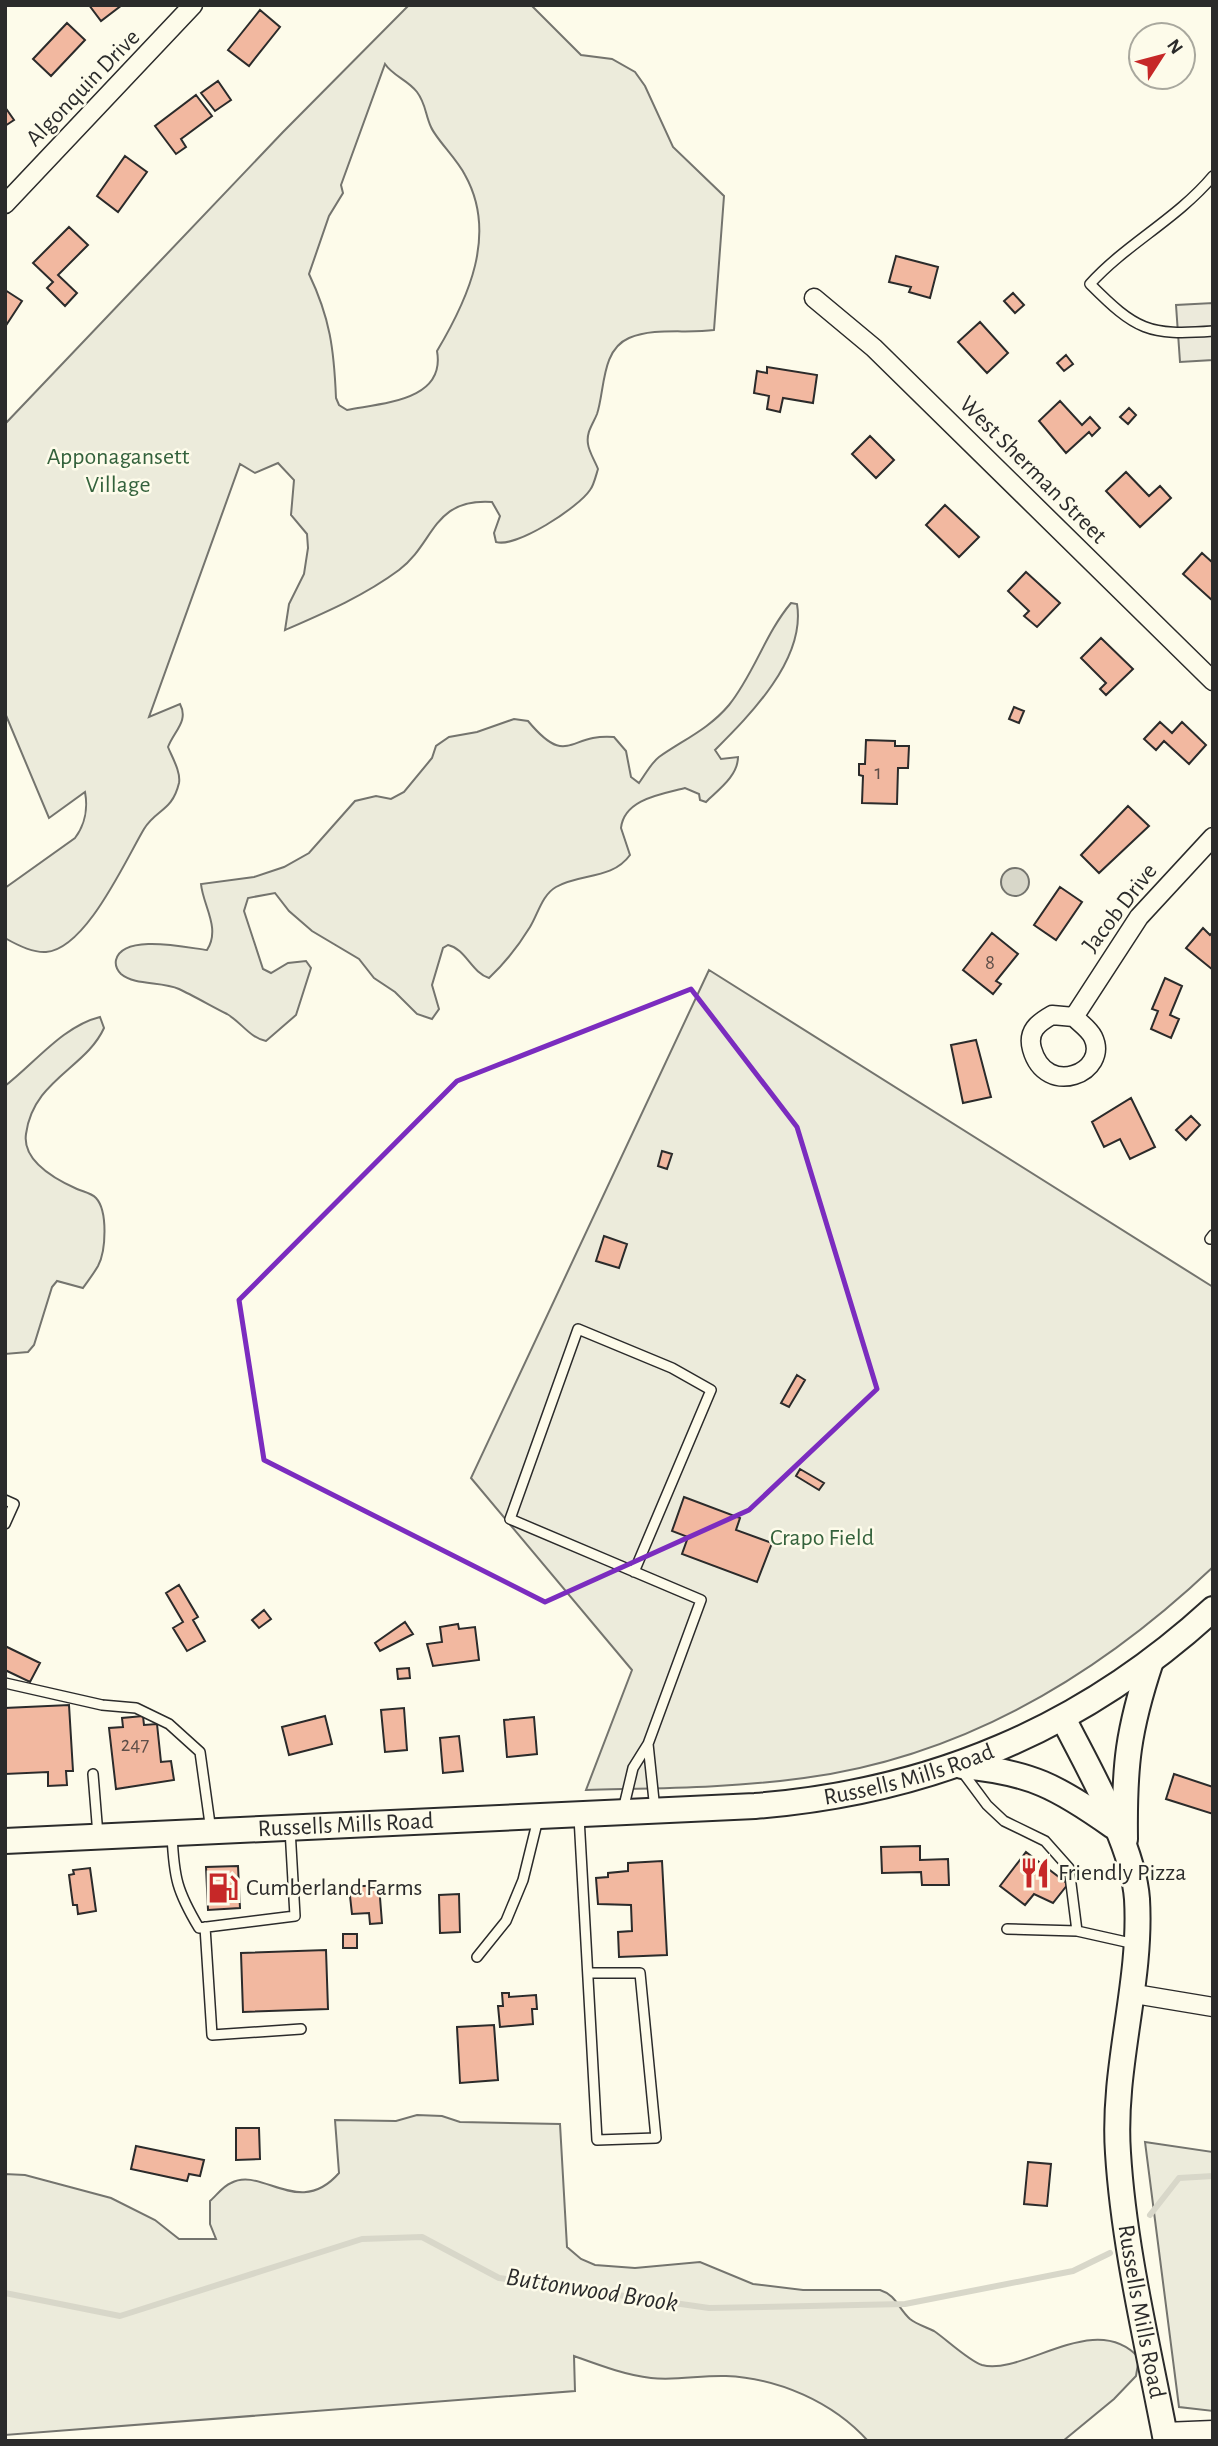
<svg xmlns="http://www.w3.org/2000/svg" width="1218" height="2446" viewBox="0 0 1218 2446" font-family="'Alegreya Sans',sans-serif">
  <style>
    .green { fill: #ecebdb; stroke: #74746e; stroke-width: 2; fill-rule: evenodd }
    .parking { fill: #eceadb; stroke: #74746e; stroke-width: 2 }
    .water { fill: #d8d7c9; stroke: #74746e; stroke-width: 2 }
    .lines { fill: none; stroke-linecap: round; stroke-linejoin: round }
    .stream { stroke: #d8d7c9; stroke-width: 6 }
    .building { fill: #f2b8a0; stroke: #2b2b2b; stroke-width: 2 }
    .service-casing { stroke: #2b2b2b; stroke-width: 12 }
    .minor-casing { stroke: #2b2b2b; stroke-width: 21 }
    .secondary-casing { stroke: #2b2b2b; stroke-width: 28 }
    .service { stroke: #fdfbea; stroke-width: 9 }
    .minor { stroke: #fdfbea; stroke-width: 18 }
    .secondary { stroke: #fdfbea; stroke-width: 24 }
    .marked { fill: none; stroke: #7b2cbf; stroke-width: 5; stroke-linejoin: round }
    .labels { text-anchor: middle; dominant-baseline: central; stroke-width: 5; stroke-linejoin: round; paint-order: stroke }
    .number-label { font-size: 21px; fill: #5d4e48 }
    .street-label { font-size: 24px; fill: #2b2b2b; stroke: #fdfbea }
    .park-label { font-size: 24px; fill: #34623c; stroke: #fdfbea }
    .poi-label { font-size: 24px; fill: #2b2b2b; stroke: #fdfbea; text-anchor: start }
    .water-label { font-size: 26px; font-style: italic; fill: #2b2b2b; stroke: #fdfbea }
  </style>
  <rect width="100%" height="100%" fill="#fdfbea"/>
  <path class="green" d="M409,5H531L581,55L612,59L635,72L645,86L673,147L724,196L714,330C687,334 655,327 629,338C601,350 605,390 597,414C593,424 586,432 588,444C589,452 595,461 598,469C596,475 594,485 590,490C578,508 516,548 496,542L494,533L500,516L492,502C432,498 435,543 399,570C364,596 324,613 285,630L289,604L304,574L308,548L307,534L291,515L294,480L278,463L255,473L240,464L149,717L180,704C189,721 174,731 168,747C172,757 181,772 179,783C172,812 156,809 144,829C125,861 86,949 46,952C32,953 17,945 5,938V888L75,838C85,825 88,808 85,792L49,818L5,713V424L283,132ZM385,64C393,76 408,80 417,92C426,104 425,114 431,127C436,139 457,159 465,175C498,234 468,299 437,351C446,401 382,403 347,410L339,405L336,398C334,349 330,318 309,274L329,216L343,193L341,185Z
    M791,603L797,604C806,659 750,715 715,750L721,759L738,757C738,776 718,790 706,802L700,800L699,794L685,788C662,794 624,799 621,828L630,855C612,880 580,873 556,887C542,895 538,914 530,927C519,945 504,964 489,978C471,972 466,949 448,945L443,948L432,985L439,1009L432,1019L417,1014L395,992L374,978L359,959L312,931L289,911L275,893L248,898L244,911L263,969L271,973L288,963L306,961L311,968L296,1015L266,1041C250,1038 241,1022 227,1014C213,1007 192,995 179,989C162,981 135,986 121,974C117,970 115,965 116,960C123,933 188,948 207,950C221,928 203,906 201,884L254,877L284,867L309,853L355,801L376,796L391,799L404,792L432,758L436,746L449,737L477,732L514,719L528,721C568,769 568,733 614,737L626,751L631,777L639,783C645,775 651,763 659,757C683,740 709,729 729,705C754,674 765,634 791,603Z
    M709,970L1213,1287V1567C1099,1675 962,1757 804,1778C732,1788 658,1788 586,1790L632,1670L471,1478Z
    M100,1017L104,1028C86,1068 33,1080 26,1134C22,1161 57,1180 77,1189C84,1192 91,1193 96,1198C108,1211 106,1251 98,1266C94,1273 88,1281 83,1288L57,1281L52,1287L34,1345L28,1352L5,1354V1086C35,1063 63,1026 100,1017Z
    M417,2115L442,2116L460,2122L560,2124L567,2247L581,2259L595,2265L635,2268L700,2262L753,2284L803,2290H880C896,2295 898,2308 910,2319C916,2324 926,2327 934,2331C946,2339 969,2361 982,2365C1024,2376 1095,2309 1139,2358L1136,2376L1114,2399L1063,2441H868C833,2402 778,2378 726,2376C701,2375 676,2381 651,2378C625,2375 599,2365 574,2356L575,2391L5,2435V2174L25,2175L111,2198L155,2220L179,2239H216L210,2224V2201C216,2196 223,2186 231,2183C262,2166 299,2219 339,2173L335,2120L396,2121Z
    M1145,2142L1213,2152V2411L1179,2407Z"/>
  <path class="parking" d="M1213,303V360L1180,362L1176,305Z"/>
  <path class="water" d="M1001 882a14 14 0 1 1 28 0a14 14 0 1 1-28 0Z"/>
  <g class="lines">
    <path class="stream" d="M1150,2215L1179,2178L1213,2176
      M5,2293L120,2316L362,2239L422,2237L499,2278L709,2308L905,2304L1073,2271L1110,2253"/>
  </g>
  <path class="building" d="M89,5H122L101,21Z
    M260,10L280,27L249,66L228,50Z
    M67,23L85,40L51,76L33,59Z
    M218,81L231,100L215,111L201,93Z
    M196,95L212,116L181,139L186,147L176,154L155,126Z
    M5,107L14,120L5,126Z
    M125,156L147,172L118,212L97,196Z
    M69,227L88,245L58,275L77,293L65,306L47,288L53,282L33,263Z
    M896,256L938,267L930,298L909,292L911,287L889,282Z
    M5,290L22,301L5,327Z
    M1013,293L1024,305L1015,313L1004,301Z
    M980,322L1008,353L987,373L958,342Z
    M1066,355L1073,364L1064,371L1057,363Z
    M767,367L817,375L813,403L783,398L780,412L767,409L769,396L754,393L757,371L767,373Z
    M1060,401L1082,425L1090,417L1100,428L1092,436L1089,432L1066,453L1039,421Z
    M1129,408L1136,415L1128,424L1120,417Z
    M870,436L894,460L876,478L852,454Z
    M1126,472L1149,496L1160,486L1171,498L1140,527L1106,491Z
    M945,505L979,537L959,557L926,525Z
    M1202,553L1213,563V601L1183,574Z
    M1026,572L1060,603L1037,627L1024,616L1029,611L1008,591Z
    M1101,638L1133,669L1106,695L1100,689L1106,683L1081,658Z
    M1014,707L1024,711L1019,723L1009,719Z
    M1160,722L1172,733L1182,722L1206,745L1189,764L1164,741L1156,750L1144,739Z
    M866,740L895,741V746H909L908,768H898L897,804L862,803L863,776L859,775V764H865Z
    M1128,806L1149,826L1099,873L1081,855Z
    M1060,887L1082,902L1056,940L1034,925Z
    M1203,928L1210,935L1213,932V970L1186,948Z
    M992,933L1018,954L996,981L1001,984L993,994L963,970Z
    M1165,978L1182,986L1170,1015L1179,1019L1171,1038L1151,1029L1158,1011L1152,1009Z
    M976,1040L991,1097L963,1103L951,1045Z
    M1131,1098L1155,1147L1130,1159L1120,1139L1104,1147L1092,1122Z
    M1191,1116L1200,1125L1186,1140L1176,1130Z
    M662,1151L672,1154L667,1169L658,1166Z
    M604,1236L627,1244L619,1268L596,1261Z
    M797,1375L805,1380L789,1407L781,1403Z
    M800,1469L824,1483L819,1490L796,1476Z
    M684,1497L740,1518L736,1530L772,1543L757,1582L682,1554L688,1537L672,1531Z
    M179,1585L198,1617L193,1620L205,1641L187,1651L173,1628L183,1622L166,1593Z
    M264,1610L271,1619L259,1628L252,1620Z
    M405,1622L413,1634L380,1651L375,1643Z
    M458,1624L459,1629L475,1627L479,1660L433,1666L427,1644L442,1642L440,1627Z
    M5,1646L40,1663L30,1682L5,1670Z
    M409,1668L410,1678L398,1679L397,1669Z
    M69,1705L73,1771H66L67,1785L48,1786V1772L5,1774V1708Z
    M404,1708L407,1750L385,1752L381,1710Z
    M143,1716L144,1725L157,1724L161,1762L171,1761L174,1780L116,1789L109,1728L123,1727L122,1718Z
    M325,1716L332,1744L289,1755L282,1727Z
    M534,1717L537,1754L507,1757L504,1720Z
    M459,1736L463,1771L443,1773L440,1738Z
    M1174,1774L1213,1787V1814L1166,1799Z
    M920,1846V1860L948,1859L949,1885H922L921,1872L882,1873L881,1847Z
    M1026,1852L1068,1884L1053,1903L1034,1894L1025,1905L1000,1886Z
    M662,1861L667,1955L619,1957L618,1932L632,1931L631,1905L598,1904L596,1878L608,1877V1873L628,1871V1863Z
    M238,1866L240,1908L208,1910L206,1867Z
    M90,1868L96,1911L78,1914L77,1905H73L69,1875L74,1874L73,1870Z
    M379,1885L382,1923L370,1924L369,1913L352,1914L349,1887Z
    M459,1894L460,1932L440,1933L439,1895Z
    M343,1934H357V1948H343Z
    M326,1950L328,2009L243,2012L241,1953Z
    M502,1993H509V1997L536,1995L537,2009H532L533,2024L500,2027L498,2006H503Z
    M494,2025L498,2080L460,2083L457,2027Z
    M236,2128H259L260,2159L236,2160Z
    M136,2146L204,2160L200,2176L189,2174L187,2181L131,2169Z
    M1028,2162L1051,2164L1047,2206L1024,2204Z"/>
  <g class="lines">
    <g class="service-casing">
      <path id="service" d="M1213,176C1177,219 1126,244 1090,284C1136,330 1148,336 1213,331
        M1210,1239L1213,1235
        M5,1500L14,1504L5,1524
        M634,1572L711,1390L672,1368L578,1329L510,1519C574,1546 637,1573 701,1600L648,1744
        M5,1683L102,1705L136,1708L169,1724L200,1752L211,1831
        M961,1770L987,1805L1004,1821L1045,1841L1069,1868L1077,1931L1135,1944
        M93,1774L98,1835
        M623,1810L633,1768L648,1744L655,1810
        M579,1817L597,2140L656,2138L640,1973H589
        M172,1835C174,1878 177,1891 199,1928L295,1916L290,1829
        M205,1927L212,2035L301,2029
        M1007,1929L1077,1931
        M477,1957L506,1921L523,1880L538,1819"/>
    </g>
    <g class="minor-casing">
      <path id="minor" d="M5,204L193,5
        M814,298L874,348L1213,681
        M1052,1015L1074,1017C1080,1023 1089,1029 1093,1037C1110,1072 1046,1099 1032,1049C1027,1031 1038,1023 1052,1015Z
        M1074,1017L1139,917L1213,837
        M1129,1993L1213,2007
        M1164,2432L1213,2430"/>
    </g>
    <g class="secondary-casing">
      <g id="secondary">
        <path id="s1" d="M1063,1718C1088,1768 1133,1844 1137,1899C1142,1984 1112,2067 1118,2153C1124,2249 1148,2346 1166,2441"/>
        <path d="M962,1766C1030,1772 1058,1787 1113,1826"/>
        <path d="M1125,1839C1124,1766 1128,1730 1151,1661"/>
        <path id="s2" d="M5,1841L755,1806C931,1792 1082,1729 1213,1609"/>
      </g>
    </g>
    <use href="#service" class="service"/>
    <use href="#minor" class="minor"/>
    <use href="#secondary" class="secondary"/>
  </g>
  <path class="marked" d="M691,989L797,1127L877,1389L749,1510L545,1602L264,1460L239,1300L457,1081Z"/>
  <defs>
    <g id="restaurant-bare" transform="scale(2.415)"><path d="M-5-6h1v4h1v-4h1v4h1v-4h1v5L-1.5 .5V6h-2V.5L-5-1ZM5-6V6H3V1.5H1.5Q1.5-4 5-6Z" fill="#c62828" stroke="#fdfbea" stroke-width="2.5" paint-order="stroke"/></g>
    <g id="fuel-bare" transform="scale(2.415)"><path d="M-5.5-6h7V0h2V4h1.3V-2.5L3-4.5l.8-.8L6-3V5H2.5V1h-1V6h-7ZM-4.2-4.7v3.2H.2V-4.7Z" fill="#c62828" stroke="#fdfbea" stroke-width="2.5" paint-order="stroke"/></g>
  </defs>
  <g fill-rule="evenodd">
    <use href="#restaurant-bare" x="1035" y="1873"/>
    <use href="#fuel-bare" x="223" y="1888"/>
  </g>
  <g class="labels">
    <g class="number-label">
      <text x="878" y="772">1</text>
      <text x="990" y="962">8</text>
      <text x="135" y="1744">247</text>
    </g>
    <g class="street-label">
      <text transform="translate(83 88) rotate(-46)">Algonquin Drive</text>
      <text transform="translate(1033 470) rotate(45)">West Sherman Street</text>
      <text transform="translate(1120 908) rotate(-52)">Jacob Drive</text>
      <text stroke="none"><textPath href="#s2" startOffset="908">Russells Mills Road</textPath></text>
      <text stroke="none"><textPath href="#s2" startOffset="341">Russells Mills Road</textPath></text>
      <text stroke="none"><textPath href="#s1" startOffset="612">Russells Mills Road</textPath></text>
    </g>
    <g class="park-label">
      <text x="118" y="457">Apponagansett<tspan x="118" dy="28">Village</tspan></text>
      <text x="822" y="1538">Crapo Field</text>
    </g>
    <g class="poi-label">
      <text x="1058" y="1873">Friendly Pizza</text>
      <text x="246" y="1888">Cumberland Farms</text>
    </g>
    <g class="water-label">
      <text transform="translate(592 2290) rotate(9)">Buttonwood Brook</text>
    </g>
  </g>
  <rect width="1218" height="2446" fill="none" stroke="#2b2b2b" stroke-width="14"/>
  <g transform="translate(1162 56) rotate(54)"><circle r="33" fill="#fdfbea" stroke="#a9a89e" stroke-width="2"/>
  <path d="M0-5L12 26L0 18L-12 26Z" fill="#c62828"/>
  <text y="-10" font-size="19" font-weight="bold" text-anchor="middle" fill="#2b2b2b">N</text>
  </g>
</svg>
